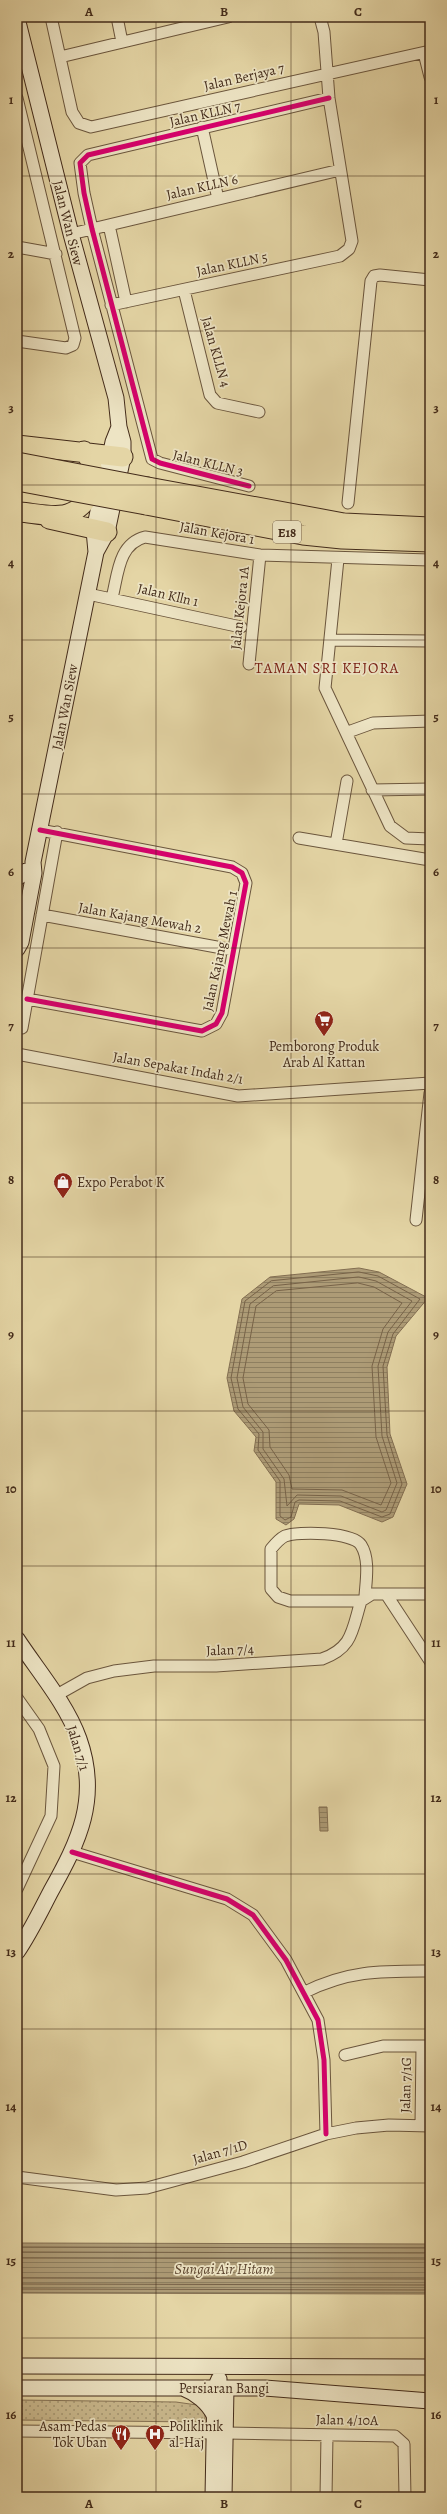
<svg xmlns="http://www.w3.org/2000/svg" width="447" height="2514" viewBox="0 0 447 2514" font-family="Alegreya,serif">
  <style>
    .green { fill: url(#green-dots); stroke: #867254 }
    .water { fill: url(#water-rules); stroke: #836e51 }
    .lines { fill: none; stroke-linecap: round; stroke-linejoin: round }
    .shore { stroke: #786348; stroke-width: 1 }
    .street-casing { stroke: #6b563d; stroke-width: 13 }
    .secondary-casing { stroke: #432b1a; stroke-width: 17 }
    .highway-casing { stroke: #432b1a; stroke-width: 21 }
    .street { stroke: #ede4c4; stroke-width: 11 }
    .secondary { stroke: #ede4c4; stroke-width: 15 }
    .highway { stroke: #e4d5a5; stroke-width: 19 }
    .highway-bridge-casing { stroke: #432b1a; stroke-width: 21; stroke-linecap: butt }
    .highway-bridge { stroke: #e4d5a5; stroke-width: 19 }
    .cycleway-casing { stroke: #ede4c4; stroke-width: 8 }
    .cycleway { stroke: #d6006c; stroke-width: 5 }
    .grid { fill: none; stroke: #432b1a; stroke-width: 1; stroke-opacity: 0.55 }
    .labels { text-anchor: middle; dominant-baseline: central; stroke-width: 3.5; stroke-linejoin: round; paint-order: stroke }
    .shield { fill: #ede4c4; stroke: #76624d; stroke-width: 1 }
    .shield-label { font-size: 13px; font-weight: bold; fill: #432b1a }
    .street-label { font-size: 14px; fill: #432b1a; stroke: #ede4c4 }
    .poi-label { font-size: 14px; fill: #432b1a; stroke: #ede4c4; text-anchor: start }
    .neighbourhood-label { font-size: 15px; letter-spacing: 1px; fill: #7a1f14; stroke: #ede4c4 }
    .water-label { font-size: 15px; font-style: italic; fill: #5e4731; stroke: #ede4c4 }
    .neatline { fill: none; stroke: #432b1a; stroke-width: 1.5 }
    .grid-label { font-size: 13px; text-anchor: middle; font-weight: bold; fill: #432b1a }
  </style>
  <defs>
    <pattern id="green-dots" width="8" height="8" patternUnits="userSpaceOnUse"><rect width="8" height="8" fill="#c9b88d"/><path d="M2 2h.1M6 6h.1" fill="none" stroke="#a59672" stroke-width="1.8" stroke-linecap="round"/></pattern>
    <pattern id="water-rules" width="6" height="5" patternUnits="userSpaceOnUse"><rect width="6" height="5" fill="#ad9b76"/><path d="M0 2.5h6" fill="none" stroke="#8e7f60"/></pattern>
  </defs>
  <rect width="100%" height="100%" fill="#e4d5a5"/>
  <filter id="stains"><feTurbulence type="fractalNoise" baseFrequency=".005" numOctaves="4"/><feColorMatrix values="0 0 0 0 .2 0 0 0 0 .09 0 0 0 0 .02 0 0 0 .5 -.17"/></filter>
  <radialGradient id="worn" r=".72"><stop offset=".6" stop-color="#630" stop-opacity="0"/><stop offset="1" stop-color="#630" stop-opacity=".3"/></radialGradient>
  <path class="green" d="M17,2400L176,2402L197,2405L205,2413V2428H197V2422L17,2420Z"/>
  <path class="water" d="M359,1268L379,1272L428,1298L396,1336L387,1367L390,1434L407,1484L393,1517L382,1522L339,1505L299,1504L294,1519L286,1525L276,1519V1482L254,1451L256,1437L234,1411L227,1378L242,1299L270,1277Z
    M319,1807H327L328,1831H320Z
    M17,2243L430,2244V2294L17,2293Z"/>
  <g class="lines">
    <path class="shore" d="M359,1272L378,1276L420,1299L393,1334L383,1366L387,1435L402,1484L390,1514L382,1517L340,1501L299,1500L295,1502L291,1517L285,1520L280,1516V1481L258,1450L259,1434L238,1409L231,1378L245,1301L271,1281Z
      M359,1277L376,1281L412,1301L388,1332L378,1366L382,1436L397,1483L386,1510L382,1512L341,1496L297,1495L287,1506L284,1479L263,1449V1432L243,1407L237,1378L250,1304L273,1286Z
      M358,1283L374,1287L402,1303L383,1329L372,1366L376,1437L391,1483L381,1505L342,1490L292,1489L289,1475L270,1447L269,1430L248,1404L243,1378L256,1306L276,1291Z
      M17,2247L430,2248
      M17,2252L430,2253
      M17,2258L430,2259
      M17,2278L430,2279
      M17,2284L430,2285
      M17,2289L430,2290"/>
    <g class="street-casing">
      <path id="street" d="M51,17L72,112L79,123L91,127L430,51
        M117,17L122,42
        M424,53L430,77
        M60,57L228,17
        M17,98L75,338L73,345L66,348L17,341
        M202,127L218,199
        M109,225L126,302
        M71,234L340,170
        M17,247L56,254
        M184,290L210,395L217,403L259,412
        M111,305L340,256L349,249L352,241L329,98L324,32L320,17
        M249,486L160,463L152,459L92,229L84,193L80,163L88,155L329,98
        M348,503L371,281L374,276L380,275L430,280
        M338,559L325,688L390,826L406,838L430,839
        M88,594L241,627
        M112,598C118,575 118,544 145,537L260,555L430,560
        M330,640L430,641
        M249,664L260,555
        M348,732L373,723L430,721
        M372,790L430,789
        M299,838L430,860
        M336,844L347,781
        M42,915L233,950
        M27,999L202,1031L216,1024L222,1013L246,883L242,873L232,867L40,830
        M22,1028L57,832
        M17,1054L238,1096L430,1083
        M416,1220L430,1093
        M386,1594L430,1661
        M361,1601H290L278,1597L271,1589V1549C275,1544 279,1539 285,1536C298,1531 353,1532 361,1545C370,1559 366,1581 365,1596
        M55,1696L87,1678L114,1671L154,1666H216L322,1659C353,1648 352,1630 361,1601L372,1594H430
        M17,1698L39,1729L54,1766L51,1816L17,1889
        M72,1852L227,1899L253,1915L286,1960L318,2020L324,2060L326,2134
        M305,1992C349,1970 382,1971 430,1971
        M345,2055L383,2046H430
        M421,2125L422,2046
        M17,2177L116,2190L147,2188L243,2162L326,2134L356,2128L389,2125L430,2126
        M17,2431L215,2433
        M225,2433L395,2436L404,2444L405,2497
        M326,2497L327,2435"/>
    </g>
    <g class="secondary-casing">
      <path id="secondary" d="M17,18L71,234L116,398L119,427L123,442V457L107,532L96,552
        M17,878L26,871
        M17,949L21,942L34,873L33,862L96,552L94,530L113,442L119,427
        M17,1639C38,1671 66,1703 79,1739C100,1798 79,1841 51,1891C40,1912 30,1933 17,1952
        M17,2366L430,2367
        M17,2388H265L430,2401
        M183,2388C196,2393 208,2403 214,2415
        M213,2497L215,2388L219,2379
        M224,2497L226,2388"/>
    </g>
    <g class="highway-casing">
      <path id="highway" d="M17,445L123,457
        M148,487L344,523L430,527
        M146,505L303,535L342,539L430,542
        M20,512C33,513 49,517 63,515C92,510 102,473 84,451
        M49,519L107,532"/>
    </g>
    <use href="#street" class="street"/>
    <use href="#secondary" class="secondary"/>
    <use href="#highway" class="highway"/>
    <g class="highway-bridge-casing">
      <path id="highway-bridge" d="M17,462L148,487
        M17,481L146,505"/>
    </g>
    <use href="#highway-bridge" class="highway-bridge"/>
    <g class="cycleway-casing">
      <path id="cycleway" d="M249,486L160,463L152,459L92,229L84,193L80,163L88,155L329,98
        M27,999L202,1031L216,1024L222,1013L246,883L242,873L232,867L40,830
        M72,1852L227,1899L253,1915L286,1960L318,2020L324,2060L326,2134"/>
    </g>
    <use href="#cycleway" class="cycleway"/>
  </g>
  <path class="grid" d="M156,17V2497M291,17V2497M17,176H430M17,331H430M17,485H430M17,640H430M17,794H430M17,948H430M17,1103H430M17,1257H430M17,1411H430M17,1566H430M17,1720H430M17,1874H430M17,2029H430M17,2183H430M17,2338H430"/>
  <defs>
    <g id="supermarket-pin" transform="scale(1)"><path d="M0 17L-7.5 6A9.5 9.5 0 1 1 7.5 6Z" fill="#8f2418" stroke="#ede4c4"/><path d="M-6-5.5h2.5l.6 2H6L4.5 2H-2.5L-4.4-4H-6ZM-1.5 3.2a1.3 1.3 0 1 0 .1 0ZM3 3.2a1.3 1.3 0 1 0 .1 0Z" fill="#fff"/></g>
    <g id="shop-pin" transform="scale(1)"><path d="M0 17L-7.5 6A9.5 9.5 0 1 1 7.5 6Z" fill="#8f2418" stroke="#ede4c4"/><path d="M-5-2.5h2.3a2.7 3.5 0 0 1 5.4 0H5L5.5 6h-11ZM-1.5-2.5h3a1.5 2.3 0 0 0-3 0Z" fill="#fff"/></g>
    <g id="restaurant-pin" transform="scale(1)"><path d="M0 17L-7.5 6A9.5 9.5 0 1 1 7.5 6Z" fill="#8f2418" stroke="#ede4c4"/><path d="M-5-6h1v4h1v-4h1v4h1v-4h1v5L-1.5 .5V6h-2V.5L-5-1ZM5-6V6H3V1.5H1.5Q1.5-4 5-6Z" fill="#fff"/></g>
    <g id="hospital-pin" transform="scale(1)"><path d="M0 17L-7.5 6A9.5 9.5 0 1 1 7.5 6Z" fill="#8f2418" stroke="#ede4c4"/><path d="M-5-5h3v3.5h4V-5h3V5h-3V1.5h-4V5h-3Z" fill="#fff"/></g>
  </defs>
  <g fill-rule="evenodd">
    <use href="#supermarket-pin" x="324" y="1020"/>
    <use href="#shop-pin" x="63" y="1182"/>
    <use href="#restaurant-pin" x="121" y="2434"/>
    <use href="#hospital-pin" x="155" y="2434"/>
  </g>
  <g class="labels">
    <rect class="shield" x="273" y="521" width="28" height="22" rx="3"/>
    <g class="shield-label">
      <text x="287" y="532">E18</text>
    </g>
    <g class="street-label">
      <text transform="translate(244 77) rotate(-13)">Jalan Berjaya 7</text>
      <text transform="translate(205 114) rotate(-13)">Jalan KLLN 7</text>
      <text transform="translate(202 187) rotate(-13)">Jalan KLLN 6</text>
      <text transform="translate(68 223) rotate(76)">Jalan Wan Siew</text>
      <text transform="translate(232 264) rotate(-12)">Jalan KLLN 5</text>
      <text transform="translate(216 352) rotate(74)">Jalan KLLN 4</text>
      <text transform="translate(208 463) rotate(14)">Jalan KLLN 3</text>
      <text transform="translate(217 533) rotate(10)">Jalan Kejora 1</text>
      <text transform="translate(168 595) rotate(13)">Jalan Klln 1</text>
      <text transform="translate(240 608) rotate(-84)">Jalan Kejora 1A</text>
      <text transform="translate(65 707) rotate(-79)">Jalan Wan Siew</text>
      <text transform="translate(140 918) rotate(10)">Jalan Kajang Mewah 2</text>
      <text transform="translate(220 951) rotate(-78)">Jalan Kajang Mewah 1</text>
      <text transform="translate(178 1068) rotate(10)">Jalan Sepakat Indah 2/1</text>
      <text transform="translate(230 1650) rotate(-2)">Jalan 7/4</text>
      <text transform="translate(78 1748) rotate(73)">Jalan 7/1</text>
      <text transform="translate(406 2085) rotate(-89)">Jalan 7/1G</text>
      <text transform="translate(220 2152) rotate(-16)">Jalan 7/1D</text>
      <text x="224" y="2388">Persiaran Bangi</text>
      <text transform="translate(347 2420) rotate(1)">Jalan 4/10A</text>
    </g>
    <g class="poi-label">
      <text x="324" y="1046" text-anchor="middle">Pemborong Produk<tspan x="324" dy="16">Arab Al Kattan</tspan></text>
      <text x="77" y="1182">Expo Perabot K</text>
      <text x="107" y="2426" text-anchor="end">Asam Pedas<tspan x="107" dy="16">Tok Uban</tspan></text>
      <text x="169" y="2426">Poliklinik<tspan x="169" dy="16">al-Haj</tspan></text>
    </g>
    <g class="neighbourhood-label">
      <text x="327" y="668">TAMAN SRI KEJORA</text>
    </g>
    <g class="water-label">
      <text x="224" y="2269">Sungai Air Hitam</text>
    </g>
  </g>
  <rect width="447" height="2514" fill="none" stroke="#e4d5a5" stroke-width="44"/>
  <rect x="22" y="22" width="403" height="2470" class="neatline"/>
  <g class="grid-label">
    <text x="89" y="16">A</text>
    <text x="224" y="16">B</text>
    <text x="358" y="16">C</text>
    <text x="11" y="104">1</text>
    <text x="436" y="104">1</text>
    <text x="11" y="258">2</text>
    <text x="436" y="258">2</text>
    <text x="11" y="412">3</text>
    <text x="436" y="412">3</text>
    <text x="11" y="567">4</text>
    <text x="436" y="567">4</text>
    <text x="11" y="721">5</text>
    <text x="436" y="721">5</text>
    <text x="11" y="876">6</text>
    <text x="436" y="876">6</text>
    <text x="11" y="1030">7</text>
    <text x="436" y="1030">7</text>
    <text x="11" y="1184">8</text>
    <text x="436" y="1184">8</text>
    <text x="11" y="1339">9</text>
    <text x="436" y="1339">9</text>
    <text x="11" y="1493">10</text>
    <text x="436" y="1493">10</text>
    <text x="11" y="1647">11</text>
    <text x="436" y="1647">11</text>
    <text x="11" y="1802">12</text>
    <text x="436" y="1802">12</text>
    <text x="11" y="1956">13</text>
    <text x="436" y="1956">13</text>
    <text x="11" y="2111">14</text>
    <text x="436" y="2111">14</text>
    <text x="11" y="2265">15</text>
    <text x="436" y="2265">15</text>
    <text x="11" y="2419">16</text>
    <text x="436" y="2419">16</text>
    <text x="89" y="2508">A</text>
    <text x="224" y="2508">B</text>
    <text x="358" y="2508">C</text>
  </g>
  <rect width="100%" height="100%" filter="url(#stains)"/>
  <rect width="100%" height="100%" fill="url(#worn)"/>
</svg>
